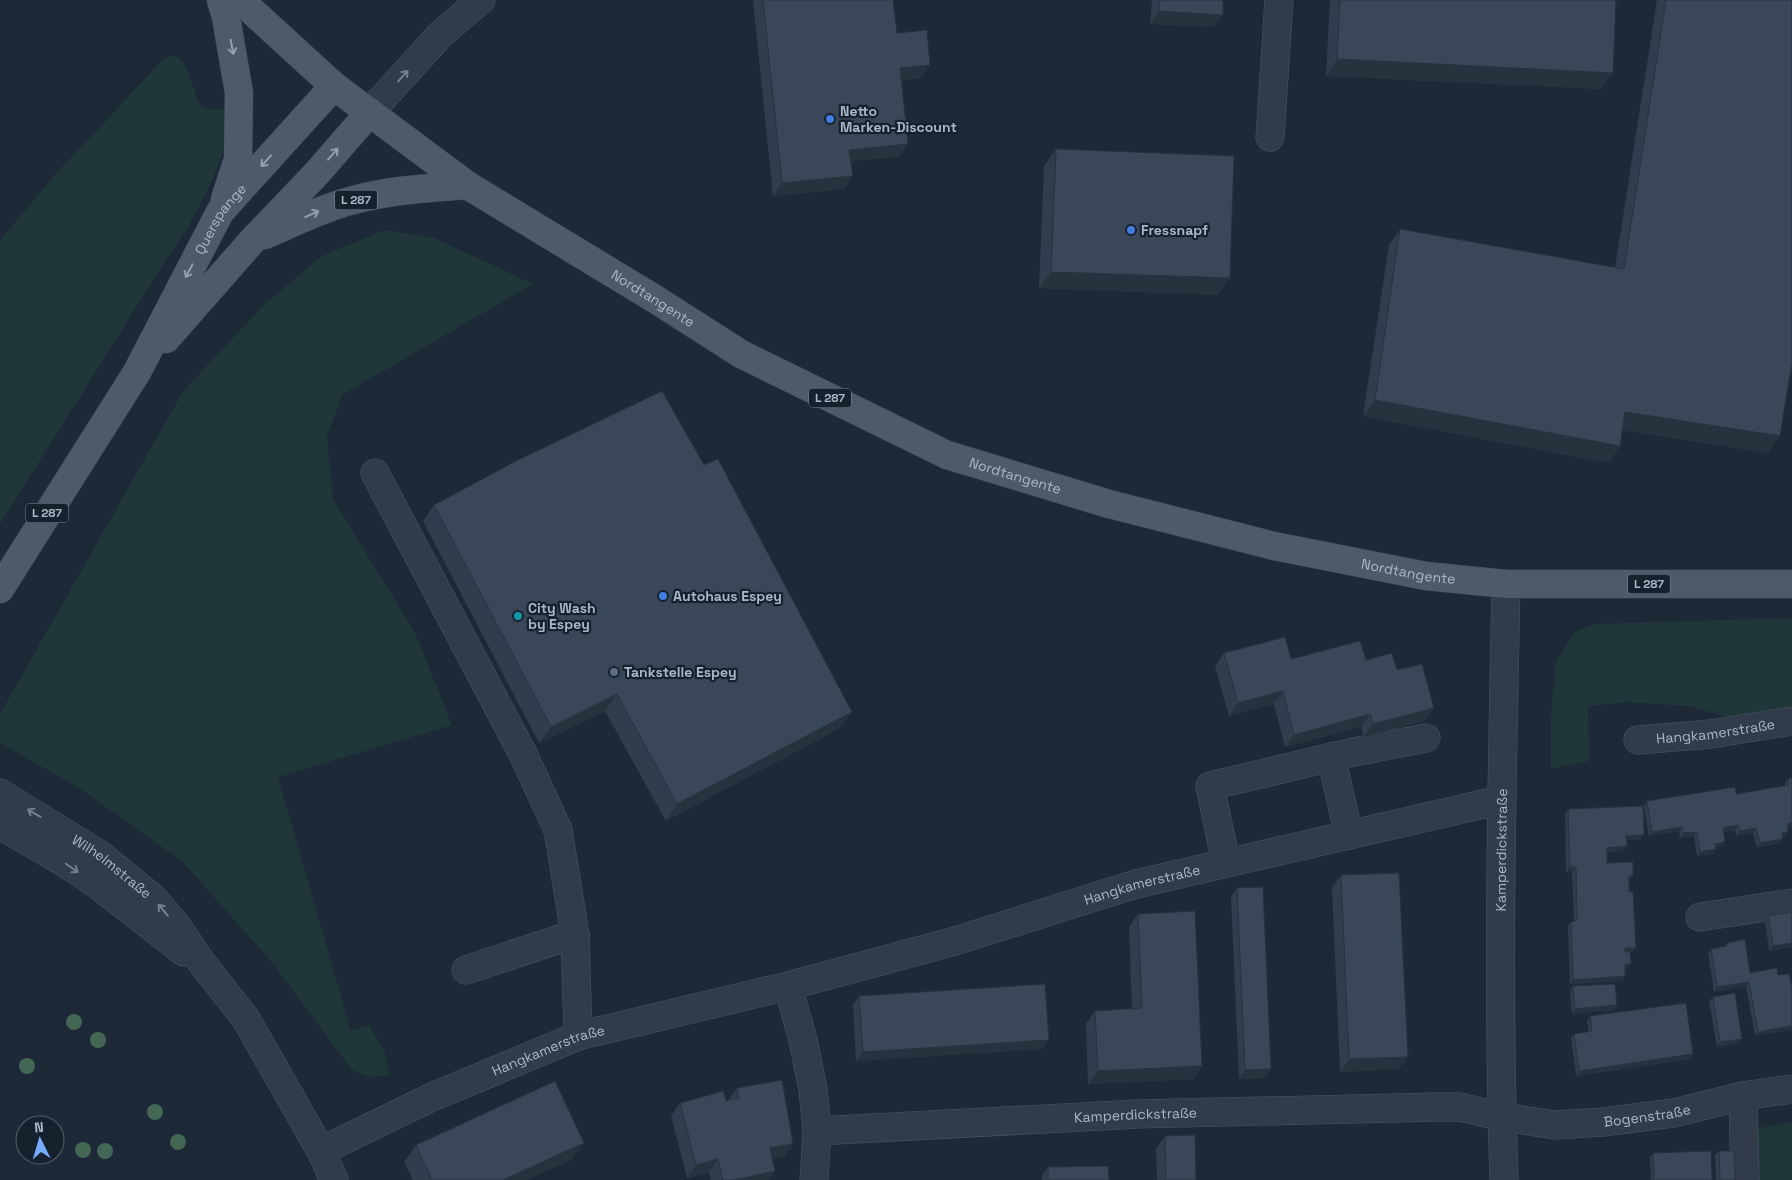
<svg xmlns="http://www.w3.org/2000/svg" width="1792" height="1180" viewBox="0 0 1792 1180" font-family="'Space Grotesk',sans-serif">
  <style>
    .green { fill: #203739 }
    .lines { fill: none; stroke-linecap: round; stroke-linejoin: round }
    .minor-casing { stroke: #4c5664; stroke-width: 29 }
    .major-casing { stroke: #3b4452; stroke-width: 29 }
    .minor { stroke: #313b49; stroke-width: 28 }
    .major { stroke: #4f5a69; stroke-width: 28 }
    .tree { fill: #436655 }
    .wall { fill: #313d4d }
    .shaded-wall { fill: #28323e }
    .building { fill: #394759; stroke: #28323e }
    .oneway { stroke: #949faf }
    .oneway2 { stroke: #747f8e }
    .shop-dot { fill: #3f7fe0; stroke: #17202d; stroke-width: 2 }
    .culture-dot { fill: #0f9aa8; stroke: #17202d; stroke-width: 2 }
    .service-dot { fill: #5c6f8a; stroke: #17202d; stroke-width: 2 }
    .labels { text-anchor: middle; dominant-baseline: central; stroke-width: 4.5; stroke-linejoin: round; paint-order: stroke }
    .shield { fill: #17202d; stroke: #7f8998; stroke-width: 1 }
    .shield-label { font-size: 12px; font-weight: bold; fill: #abb6c6 }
    .poi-label { font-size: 14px; font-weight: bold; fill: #abb6c6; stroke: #17202d; text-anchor: start }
    .street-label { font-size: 14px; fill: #abb6c6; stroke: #17202d }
  </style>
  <rect width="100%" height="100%" fill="#1e2938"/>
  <path class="green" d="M169,56L179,57C192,70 192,92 202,107L211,109H228V134L223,152L211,183L188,227L155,277L0,524V240L61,168L93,135L164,58Z
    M384,230L434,238L533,284L342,395L327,436L333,499L415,633L452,725L278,777L351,1031L369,1025L385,1053L389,1075L369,1077L352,1070L275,966L182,861L79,788L0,743V714L184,390L265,304L322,256Z
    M1792,618V710L1734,719L1690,706L1626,702L1588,706L1589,761L1551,769V713L1556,661L1575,632L1595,624Z
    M1792,1122V1180H1756L1755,1129Z"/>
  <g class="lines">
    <g class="minor-casing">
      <g id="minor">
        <path d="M370,112L441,34L481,0"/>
        <path d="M1270,137L1279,0"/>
        <path d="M375,473L523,754L558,830L575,934L578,1036"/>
        <path id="s1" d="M1638,740L1711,734L1792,721"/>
        <path d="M1331,757L1349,835"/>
        <path id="s2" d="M0,793L99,854L155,900L177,926L202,963L246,1019L321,1151L334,1180"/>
        <path d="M0,825L62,861L98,885L184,952"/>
        <path d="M1226,863L1210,786L1349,753L1426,738"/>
        <path d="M1700,917L1792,903"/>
        <path d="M466,970L575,934"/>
        <path d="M788,986L803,1040L813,1089L817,1131"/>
        <path d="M1743,1096L1745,1180"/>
        <path id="s3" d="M321,1151L432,1097L578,1036L788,986L955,941L1136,884L1501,800"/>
        <path id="s4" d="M814,1180L817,1131L1138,1114L1437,1107H1460L1502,1117L1555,1125L1603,1122L1673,1113L1743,1096L1792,1089"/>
        <path id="s5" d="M1504,1180C1497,981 1502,782 1506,584"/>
      </g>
    </g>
    <g class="major-casing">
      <g id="major">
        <path d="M221,0L226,17L239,93L238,159L225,199"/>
        <path id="s6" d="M240,0L334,86L467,185L655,299L741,354L947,455L1109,504L1274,546L1426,576L1506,584H1792"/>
        <path d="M265,235C293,223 320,209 350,201C388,190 428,188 467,185"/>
        <path d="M166,339L252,241L317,173L370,112"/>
        <path id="s7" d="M0,589L137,372L220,212L334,86"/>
      </g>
    </g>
    <use href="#minor" class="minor"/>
    <use href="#major" class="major"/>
  </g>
  <g class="tree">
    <circle cx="74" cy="1022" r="8"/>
    <circle cx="98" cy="1040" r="8"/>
    <circle cx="27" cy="1066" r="8"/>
    <circle cx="155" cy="1112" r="8"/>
    <circle cx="178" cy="1142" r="8"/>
    <circle cx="83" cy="1150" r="8"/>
    <circle cx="105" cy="1151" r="8"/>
  </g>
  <path class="wall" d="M753,0H893L897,33L921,78L901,80L908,144L899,157L850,161L844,189L773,196Z
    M1152,0H1223V15L1213,27L1150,24Z
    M1330,0H1616L1601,89L1326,76Z
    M1657,0H1792V374H1790L1768,453L1623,430L1609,463L1363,416L1389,245L1400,229L1615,268Z
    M1056,149L1218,295L1039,288L1044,166Z
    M434,505L840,728L666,821L605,711L539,743L423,521Z
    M1224,653L1291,659L1366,660L1397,670L1434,708L1424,721L1364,737L1361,727L1285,747L1274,704L1229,716L1215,666Z
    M1792,778L1787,828L1785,837H1783V839L1780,843L1757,847L1753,833L1736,836L1735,830L1723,832L1722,846L1716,847V849L1713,854L1697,856L1694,836L1680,838L1679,831L1649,836L1644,806L1647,801L1736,794L1785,786V783L1788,779Z
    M1568,809L1641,840H1627L1624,851L1607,852V863L1633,876L1630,880H1629L1633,952H1630L1631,964L1627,969H1625V976L1622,981L1570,984L1568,926L1571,922L1574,921L1572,872H1566L1565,813Z
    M1341,875L1399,1069L1340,1072L1332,888Z
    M1237,888L1271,1069L1265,1078L1239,1079L1231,897Z
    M1138,914L1202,1066L1193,1079L1088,1084L1086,1024L1095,1011L1132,1009L1129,927Z
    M1768,916L1792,947L1769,951L1765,920Z
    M1727,943L1750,973L1778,975L1792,987L1755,1036L1746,986L1714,992L1708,953L1711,949L1724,947Z
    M1573,986L1617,1005L1614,1010L1572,1014L1570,991Z
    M859,996L1043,1049L856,1061L853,1005Z
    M1713,997L1742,1039L1739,1043L1717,1047L1709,1001Z
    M1590,1016L1690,1059L1576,1076L1571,1038L1574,1034L1589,1032L1587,1021Z
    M737,1088L793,1144L784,1157L772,1159L775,1171L768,1180H711L709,1172L687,1178L671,1116L680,1103L728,1100Z
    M1165,1136L1196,1180H1157L1156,1149Z
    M416,1145L572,1159L527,1180H413L404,1162Z
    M1719,1151L1735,1180H1716L1715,1155Z
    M1653,1153L1712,1180H1651L1650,1158Z
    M1048,1167L1109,1180H1042V1176Z"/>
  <path class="shaded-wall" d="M1159,11L1223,15L1213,27L1150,24Z
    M1337,59L1613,73L1601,89L1326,76Z
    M930,65L921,78L891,81L900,68Z
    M908,144L899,157L840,162L849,150Z
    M853,176L844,189L773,196L782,183Z
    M1051,272L1230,278L1218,295L1039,288Z
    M1792,358V374L1781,373Z
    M1375,400L1620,446L1609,463L1363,416Z
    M1625,412L1780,436L1768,453L1614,429Z
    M1283,691L1274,704L1229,716L1238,703Z
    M617,694L605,711L539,743L551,727Z
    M1434,708L1424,721L1364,737L1373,724Z
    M852,712L840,728L666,821L677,804Z
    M1370,714L1361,727L1285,747L1294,735Z
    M1792,823V827L1784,828L1787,824Z
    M1738,825L1735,830L1719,832L1723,828Z
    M1682,827L1679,831L1649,836L1652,832Z
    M1756,828L1753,833L1736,836L1740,831Z
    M1697,832L1694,836L1680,838L1683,833Z
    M1788,832L1785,837L1779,838L1782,833Z
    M1644,835L1641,840H1623L1626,836Z
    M1783,839L1780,843L1757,847L1760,843Z
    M1725,842L1722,846L1712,848L1715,844Z
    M1627,846L1624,851L1603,852L1607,848Z
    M1716,849L1713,854L1697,856L1700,852Z
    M1570,867H1576L1572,872H1566Z
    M1629,876H1633L1630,880H1625Z
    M1792,943V947L1769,951L1773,946Z
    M1625,948H1636L1633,952H1621Z
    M1625,964H1631L1627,969H1622Z
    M1625,976L1622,981L1570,984L1573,980Z
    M1749,982L1746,986L1714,992L1717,987Z
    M1617,1005L1614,1010L1572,1014L1575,1009Z
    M1792,1026V1030L1755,1036L1758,1032Z
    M1742,1039L1739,1043L1717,1047L1720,1042Z
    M1049,1040L1043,1049L856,1061L863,1052Z
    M1693,1054L1690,1059L1576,1076L1579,1071Z
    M1408,1057L1399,1069L1340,1072L1349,1059Z
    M1202,1066L1193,1079L1088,1084L1098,1071Z
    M1271,1069L1265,1078L1239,1079L1245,1070Z
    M584,1143L572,1159L527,1180H503Z
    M793,1144L784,1157L760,1161L770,1148Z
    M718,1159L709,1172L687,1178L696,1165Z
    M775,1171L768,1180H734Z"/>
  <path class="building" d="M763,0H893L897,33L927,30L930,65L900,68L908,144L849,150L853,176L782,183Z
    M1160,0H1223V15L1159,11Z
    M1340,0H1616L1613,73L1337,59Z
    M1666,0H1792V362L1780,436L1625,412L1620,446L1375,400L1400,229L1624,269Z
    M1056,149L1234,156L1230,278L1051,272Z
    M662,391L704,465L718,459L852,712L677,804L617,694L551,727L434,505L516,461Z
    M1285,637L1291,659L1360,641L1366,660L1392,653L1397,670L1422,664L1434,708L1373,724L1370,714L1294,735L1283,691L1238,703L1224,653Z
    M1792,778V823L1787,824L1788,832L1782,833L1783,839L1760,843L1756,828L1740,831L1738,825L1723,828L1725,842L1715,844L1716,849L1700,852L1697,832L1683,833L1682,827L1652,832L1647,801L1735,787L1736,794L1789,785L1788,779Z
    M1643,806L1644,835L1626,836L1627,846L1607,848V863L1633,862V876H1629V892H1633L1636,948H1625V952H1630L1631,964H1625V976L1573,980L1571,922L1577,920L1576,867H1570L1568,809Z
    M1399,873L1408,1057L1349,1059L1341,875Z
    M1263,887L1271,1069L1245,1070L1237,888Z
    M1195,911L1202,1066L1098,1071L1095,1011L1142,1008L1138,914Z
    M1792,912V943L1773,946L1768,916Z
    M1745,939L1750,973L1777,968L1778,975L1789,974L1792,987V1026L1758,1032L1749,982L1717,987L1711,949L1727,946V943Z
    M1045,984L1049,1040L863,1052L859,996Z
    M1615,984L1617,1005L1575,1009L1573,986Z
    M1735,993L1742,1039L1720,1042L1713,997Z
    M1686,1003L1693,1054L1579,1071L1574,1034L1592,1031L1590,1016Z
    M782,1080L793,1144L770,1148L775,1171L734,1180H723L718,1159L696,1165L680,1103L723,1091L726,1101L739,1098L737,1088Z
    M555,1081L584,1143L503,1180H432L416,1145Z
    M1195,1135L1196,1180H1166L1165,1136Z
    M1711,1151L1712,1180H1654L1653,1153Z
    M1719,1151H1734L1735,1180H1720Z
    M1108,1166L1109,1180H1048V1167Z"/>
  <defs><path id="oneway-shaft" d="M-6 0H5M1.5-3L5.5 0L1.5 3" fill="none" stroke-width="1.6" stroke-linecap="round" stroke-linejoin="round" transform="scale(1.25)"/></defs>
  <g class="oneway">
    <use href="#oneway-shaft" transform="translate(232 47) rotate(79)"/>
    <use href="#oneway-shaft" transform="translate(333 154) rotate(-49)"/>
    <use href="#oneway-shaft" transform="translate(266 161) rotate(132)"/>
    <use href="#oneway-shaft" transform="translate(312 214) rotate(-24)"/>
    <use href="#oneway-shaft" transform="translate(189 271) rotate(118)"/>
  </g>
  <g class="oneway2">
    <use href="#oneway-shaft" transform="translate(403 76) rotate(-48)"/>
    <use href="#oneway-shaft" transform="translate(34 813) rotate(-149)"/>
    <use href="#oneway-shaft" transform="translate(72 868) rotate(35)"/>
    <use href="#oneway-shaft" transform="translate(163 910) rotate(-130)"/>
  </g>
  <g class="shop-dot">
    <circle cx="830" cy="119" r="5"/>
    <circle cx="1131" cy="230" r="5"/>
    <circle cx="663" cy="596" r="5"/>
  </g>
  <circle class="culture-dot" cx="518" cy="616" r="5"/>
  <circle class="service-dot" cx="614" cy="672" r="5"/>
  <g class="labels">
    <g class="shield">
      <rect x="335" y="190.5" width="42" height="19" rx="4"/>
      <rect x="809" y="388.5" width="42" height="19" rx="4"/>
      <rect x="26" y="503.5" width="42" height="19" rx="4"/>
      <rect x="1628" y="574.5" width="42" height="19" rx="4"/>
    </g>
    <g class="shield-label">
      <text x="356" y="200">L 287</text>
      <text x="830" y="398">L 287</text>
      <text x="47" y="513">L 287</text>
      <text x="1649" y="584">L 287</text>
    </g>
    <g class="poi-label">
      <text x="840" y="111">Netto<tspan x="840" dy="16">Marken-Discount</tspan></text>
      <text x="1141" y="230">Fressnapf</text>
      <text x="673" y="596">Autohaus Espey</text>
      <text x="528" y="608">City Wash<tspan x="528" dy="16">by Espey</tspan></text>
      <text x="624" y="672">Tankstelle Espey</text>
    </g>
    <g class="street-label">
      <text stroke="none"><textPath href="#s7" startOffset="431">Querspange</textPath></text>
      <text stroke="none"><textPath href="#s6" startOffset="511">Nordtangente</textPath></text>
      <text stroke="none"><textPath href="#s6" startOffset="916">Nordtangente</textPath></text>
      <text stroke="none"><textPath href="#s6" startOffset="1321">Nordtangente</textPath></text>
      <text stroke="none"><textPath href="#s1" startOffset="78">Hangkamerstraße</textPath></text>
      <text stroke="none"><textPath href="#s5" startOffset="330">Kamperdickstraße</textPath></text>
      <text stroke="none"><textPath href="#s2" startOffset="134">Wilhelmstraße</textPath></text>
      <text stroke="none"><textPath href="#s3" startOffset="866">Hangkamerstraße</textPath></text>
      <text stroke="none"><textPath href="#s3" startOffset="249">Hangkamerstraße</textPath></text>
      <text stroke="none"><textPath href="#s4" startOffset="368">Kamperdickstraße</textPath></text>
      <text stroke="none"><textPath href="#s4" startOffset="882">Bogenstraße</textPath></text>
    </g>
  </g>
  <g transform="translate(40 1140) rotate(355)"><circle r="24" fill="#17202d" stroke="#525c6a"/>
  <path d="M0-4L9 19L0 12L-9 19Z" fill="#77adff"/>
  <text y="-8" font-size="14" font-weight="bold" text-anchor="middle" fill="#abb6c6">N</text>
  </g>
</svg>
